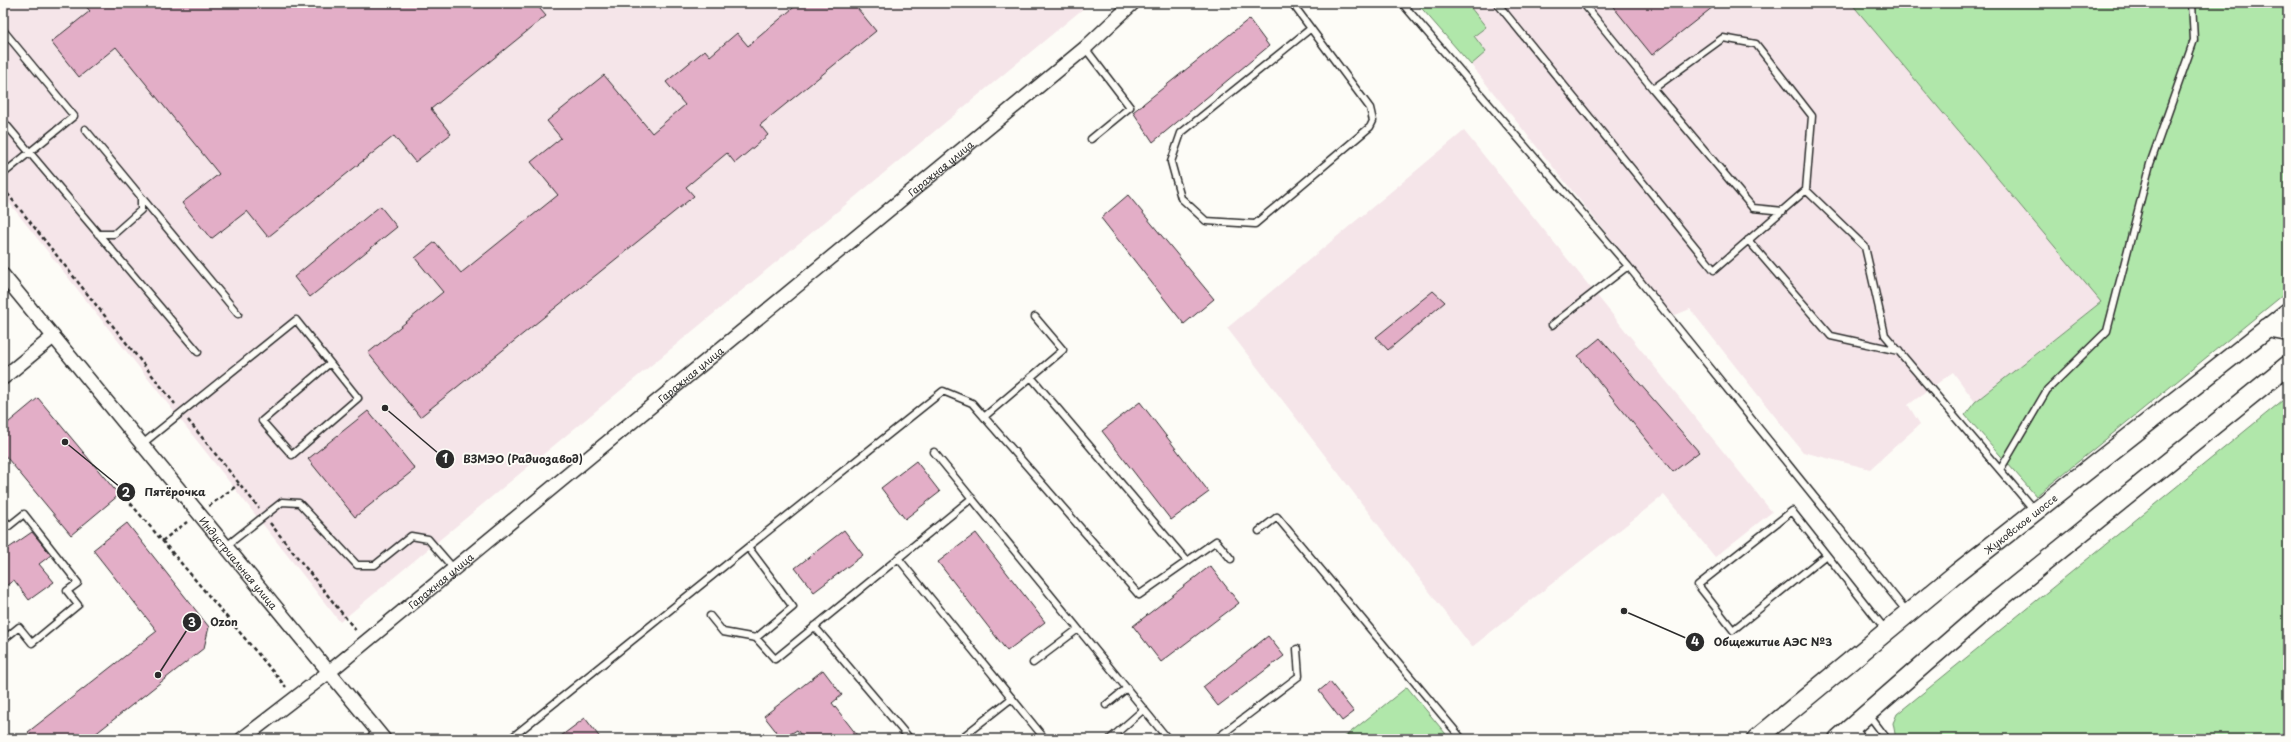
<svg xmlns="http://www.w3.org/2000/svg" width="2291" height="742" viewBox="0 0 2291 742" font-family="'Playpen Sans',sans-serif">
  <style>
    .built { fill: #f5e5e9 }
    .green { fill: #b0e7aa; stroke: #6e896a }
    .building { fill: #e3aec7; stroke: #2b2b2b }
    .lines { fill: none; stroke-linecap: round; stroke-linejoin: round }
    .lane-casing { stroke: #2b2b2b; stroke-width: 9 }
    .street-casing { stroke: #2b2b2b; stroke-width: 16 }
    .secondary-casing { stroke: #2b2b2b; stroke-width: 21 }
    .path { stroke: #2b2b2b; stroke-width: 2.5; stroke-dasharray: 4 3; stroke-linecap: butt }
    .lane { stroke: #fdfcf7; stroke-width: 6 }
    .street { stroke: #fdfcf7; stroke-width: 13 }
    .secondary { stroke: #fdfcf7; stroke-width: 18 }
    .labels { text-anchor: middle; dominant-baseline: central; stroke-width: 4; stroke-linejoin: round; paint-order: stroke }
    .street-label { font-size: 10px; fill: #2b2b2b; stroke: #fdfcf7 }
    .leader { fill: none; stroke: #2b2b2b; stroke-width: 1.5 }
    .callout-dot { fill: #2b2b2b; stroke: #fdfcf7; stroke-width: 1.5 }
    .mark-label { font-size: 12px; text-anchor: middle; font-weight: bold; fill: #fff }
    .callout-label { font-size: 11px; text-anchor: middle; font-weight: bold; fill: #2b2b2b; stroke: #fdfcf7; stroke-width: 4; stroke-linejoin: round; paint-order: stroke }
  </style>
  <rect width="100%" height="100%" fill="#fdfcf7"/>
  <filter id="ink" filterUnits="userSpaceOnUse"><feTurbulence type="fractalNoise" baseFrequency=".025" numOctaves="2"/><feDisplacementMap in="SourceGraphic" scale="8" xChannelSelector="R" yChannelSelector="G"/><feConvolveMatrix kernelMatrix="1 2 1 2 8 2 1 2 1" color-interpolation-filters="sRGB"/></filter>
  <g filter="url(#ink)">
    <path class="built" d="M3,3H1090L340,622L3,195Z
      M1467,3H1851L2101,302L1975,402L1953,372L1908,405L1920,424L1870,469L1803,452L1690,309L1673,316L1471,65L1486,52L1474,35L1486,27Z
      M1464,131L1772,512L1715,557L1664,495L1472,647L1227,328Z"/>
    <path class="green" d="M1417,3H1467L1486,27L1474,36L1486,52L1471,65Z
      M1851,3H2288V291L2036,496L1965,415L1975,402L2101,302Z
      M2288,396V739H1896L1893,723L1897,714Z
      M1407,687L1450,739H1342Z"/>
    <path class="building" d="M83,3H535L546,16L431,109L451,134L415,162L394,136L268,237L247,211L211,239L182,203L219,174L116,47L79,77L51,42L90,11Z
      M799,3H853L876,31L760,125L768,135L735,163L727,153L686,187L694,196L420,417L368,353L443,292L415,258L435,242L461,273L558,195L531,162L561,138L547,121L604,75L652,133L685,105L666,82L705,50L710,56L737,33L748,46Z
      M1610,3H1718L1652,55Z
      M1249,19L1269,46L1153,142L1133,112Z
      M1128,195L1214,299L1184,324L1101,218Z
      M380,206L397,227L310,297L294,277Z
      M1433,291L1445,302L1388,350L1376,337Z
      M1600,338L1699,452L1673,472L1578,356Z
      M38,398L119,495L71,535L3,453V427Z
      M1140,402L1209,492L1171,520L1102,431Z
      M368,411L415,469L355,517L308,459Z
      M916,461L940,492L905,519L881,488Z
      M127,523L209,627L204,648L89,739H34L28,732L157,631L93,550Z
      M844,530L863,555L814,592L795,568Z
      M32,532L51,555L39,564L54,582L29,600L14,580L3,588V552Z
      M976,533L1045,622L1007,651L938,562Z
      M1210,566L1239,603L1161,662L1133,626Z
      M1268,636L1284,656L1218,706L1203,687Z
      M823,670L842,695L832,703L860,739H804L797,730L782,739L764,716Z
      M1330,682L1354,712L1342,721L1319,691Z
      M585,718L601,739H557Z"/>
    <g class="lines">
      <g class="lane-casing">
        <path id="lane" d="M1292,3L1370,108L1373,121L1370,127L1255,224L1206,221L1181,198L1171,162L1181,133L1310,29
          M1402,3L1628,266L1908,613
          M1497,3L1714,270L1806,190
          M1583,3L1653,89L1723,38L1756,44L1812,116L1806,190L1865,247L1885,335L2034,510
          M3,30L74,116L3,174
          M1085,48L1130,107L1091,139
          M1653,89L1753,208L1783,211
          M3,121L198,352
          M85,129L238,314
          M98,234H114L141,210V197
          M1748,240L1831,336L1899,351
          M1552,325L1628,266
          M1031,377L1187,561
          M984,417L1063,350L1035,317
          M141,445L296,320L358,398L292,455L262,421L330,363
          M934,452L1168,739
          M2000,470L2047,390L2107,331L2150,164L2194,40L2192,3
          M3,518L9,526L24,514L78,583L67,591L78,605L32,643L19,627L3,640
          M1259,531L1277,517L1462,739
          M225,547L282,502L299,503L357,565H375L411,536L428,539L454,569
          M1826,555L1733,630L1698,585L1792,511L1885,629
          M898,558L1045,739
          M710,616L723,632L756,638L793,607L748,547L943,391L972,403L1139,595L1216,541L1231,559
          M814,626L910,739
          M756,638L775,659L972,498
          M1033,663L1078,629
          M1106,705L1127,688
          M1869,715L1887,739
          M1854,728L1863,739
          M368,739L377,731
          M510,739L748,547
          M960,739L1012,698
          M1110,739L1144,709
          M1216,739L1299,676L1297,649"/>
      </g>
      <g class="street-casing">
        <g id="street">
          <path id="s1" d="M3,275L384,739"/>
          <path d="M3,378L53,337"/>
          <path id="s2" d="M242,739L329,672L1085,48L1133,3"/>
        </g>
      </g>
      <g class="secondary-casing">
        <g id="secondary">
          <path d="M2267,328L2288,332"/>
          <path id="s3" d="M1756,739L1957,573L2288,312"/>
          <path d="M1838,739L1988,608L2288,365"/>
        </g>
      </g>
      <path class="path" d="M3,188L175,404
        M188,420L259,508
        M126,498L286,687
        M209,506L239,484
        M270,523L357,632
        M162,541L187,522"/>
      <use href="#lane" class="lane"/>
      <use href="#street" class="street"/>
      <use href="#secondary" class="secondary"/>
    </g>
  </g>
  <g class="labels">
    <g class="street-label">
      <text stroke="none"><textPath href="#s2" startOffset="902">Гаражная улица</textPath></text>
      <text stroke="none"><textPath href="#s2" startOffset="578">Гаражная улица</textPath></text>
      <text stroke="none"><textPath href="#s3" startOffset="341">Жуковское шоссе</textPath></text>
      <text stroke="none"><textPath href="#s1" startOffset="372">Индустриальная улица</textPath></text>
      <text stroke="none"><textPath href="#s2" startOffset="254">Гаражная улица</textPath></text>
    </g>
  </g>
  <path class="leader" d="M385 408L445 459M65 442L126 492M158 675L192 622M1624 611L1695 642"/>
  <g class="callout-dot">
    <circle cx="385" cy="408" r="4"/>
    <circle cx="65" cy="442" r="4"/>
    <circle cx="158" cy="675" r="4"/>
    <circle cx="1624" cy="611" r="4"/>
    <circle cx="445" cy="459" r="10"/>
    <circle cx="126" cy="492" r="10"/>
    <circle cx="192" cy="622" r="10"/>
    <circle cx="1695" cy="642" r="10"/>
  </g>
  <g class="mark-label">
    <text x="445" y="463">1</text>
    <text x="126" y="497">2</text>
    <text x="192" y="627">3</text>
    <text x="1695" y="646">4</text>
  </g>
  <g class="callout-label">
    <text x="523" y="463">ВЗМЭО (Радиозавод)</text>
    <text x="175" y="496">Пятёрочка</text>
    <text x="224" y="626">Ozon</text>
    <text x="1773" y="646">Общежитие АЭС №3</text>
  </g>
  <rect width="2291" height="742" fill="none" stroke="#fdfcf7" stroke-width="16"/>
  <rect x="8" y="8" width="2275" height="726" fill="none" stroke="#2b2b2b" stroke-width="1.5" filter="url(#ink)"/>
</svg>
